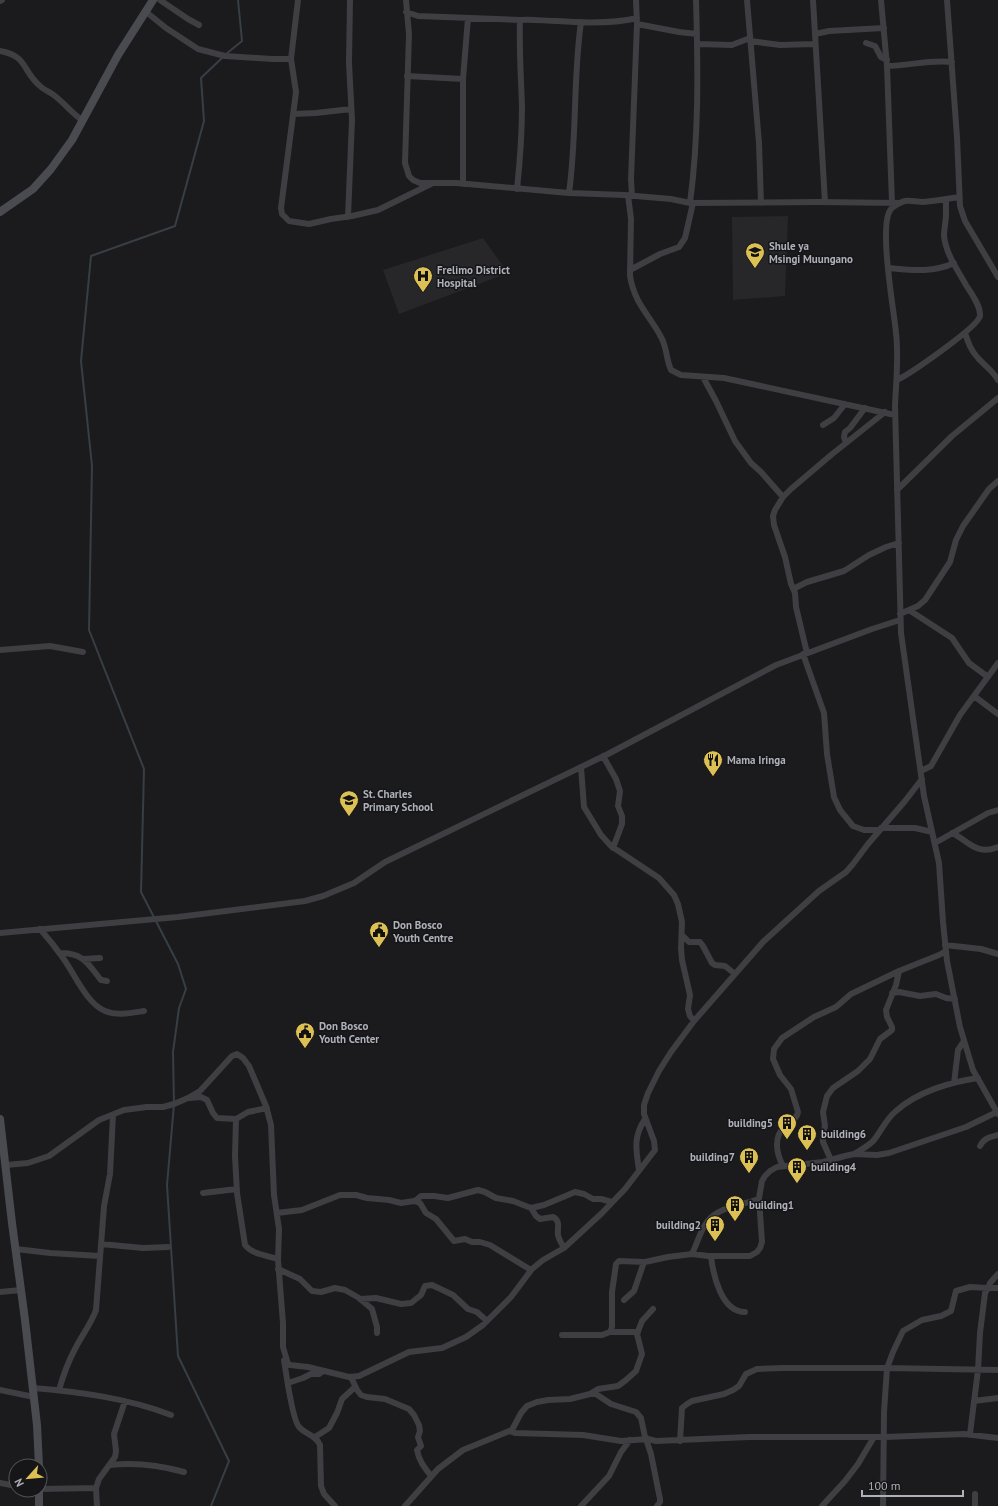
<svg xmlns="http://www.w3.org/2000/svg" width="998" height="1506" viewBox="0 0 998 1506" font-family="'PT Sans',sans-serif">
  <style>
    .built { fill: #272729 }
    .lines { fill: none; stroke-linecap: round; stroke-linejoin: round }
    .stream { stroke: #373e45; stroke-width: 2 }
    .street { stroke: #3e3e43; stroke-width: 6 }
    .secondary { stroke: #4a4b51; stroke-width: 8 }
    .labels { text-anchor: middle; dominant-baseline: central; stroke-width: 3; stroke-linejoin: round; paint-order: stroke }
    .poi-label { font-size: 11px; font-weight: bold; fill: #afb1ba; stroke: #161618; text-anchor: start }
  </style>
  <rect width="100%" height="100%" fill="#1b1b1d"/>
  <path class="built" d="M788,216L785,296L733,300L732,217Z
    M483,238L508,273L399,314L383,270Z"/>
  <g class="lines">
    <path class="stream" d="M226,54L242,41L238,0
      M211,1506L229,1461L178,1356L167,1185L174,1104L173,1052L179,1008L186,989L178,964L141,892L144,769L89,630L92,466L81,361L91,256L175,226L204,121L201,78L223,57"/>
    <path class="street" d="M160,0L188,19L199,25
      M298,0L291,59L296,92L281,208L282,214L289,221L309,224L331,219L352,216L378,210L431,184
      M406,0L409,34L405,163L409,176L413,180L420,183H456L569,193L624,195L671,199L690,203L818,202L899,203
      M747,0L759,143L761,203
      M813,0L825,202
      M881,0L887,66L892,203
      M947,0L957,137L960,206L965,221L998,277
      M0,1L2,0
      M145,11L166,28L198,49L225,56L272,59H291
      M406,12L418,16L520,20C533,19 545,21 557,21C583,23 612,24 637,18
      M637,24L679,32L697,34
      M815,34L829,31L884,28
      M750,41L780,45L815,44
      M866,43L875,46L881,57L887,60
      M697,44L732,45L750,38
      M0,51C28,56 22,71 40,86C44,90 50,92 55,96C65,104 72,113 83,121
      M887,66C909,66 930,59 952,62
      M407,76L463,79
      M293,114L316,113L351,109
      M463,184V79L468,18
      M517,189C520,161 522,134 522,106C521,77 519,49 520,20
      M569,193C577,136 573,78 581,22
      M628,195L631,219L630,276C635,305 649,314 661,337C667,347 666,359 671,370L681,375L724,378L895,415
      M632,196L631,179L637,24L636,0
      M959,197C947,199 935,201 923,202C917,202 910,200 905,201C901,202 894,206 891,209C878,224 894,310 896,333C899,357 896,382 895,406L901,633L924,796L939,863L943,922L947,961L960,1027L973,1070L998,1114
      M690,203C699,136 698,68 696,0
      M348,217L352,120L349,63L350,0
      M889,268C911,270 933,273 954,263
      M630,270L660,254L679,247L685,238L693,203
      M965,333C968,342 971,351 978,358C985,366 993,371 998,380
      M703,377L716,401L735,441L751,463L761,472L783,497
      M897,380C910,374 978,327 980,316C981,306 971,293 966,285C957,269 946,254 944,236C944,228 946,222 946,214C946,209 946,204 946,199
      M823,425L834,418L845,404
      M846,443L844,437L845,432L850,428L865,408
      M897,490L952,436L998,398
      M793,589L807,582L844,571L869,555L886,547L899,543
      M909,610L952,638L969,663L988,677
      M900,614L918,606L925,600L950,562L956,540L963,526L989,489L998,481
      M0,650L50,646L83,652
      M807,653L796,607L795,593L791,584L785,557L774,525L773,516L775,510L783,497L791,489L831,455L885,412
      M803,654L824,713L827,754L834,797L840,810L853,826L864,830H879
      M974,696L998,714
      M603,756L616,779L620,791L618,806L622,816V824L613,848
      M581,767L584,807L601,835L611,846L659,878L674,895L678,904L682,922L681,948L682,960L690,995L688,1009L690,1016L694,1021
      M921,771L931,766L960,715L998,663
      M881,828H915L932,832
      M952,833C969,841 976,856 998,847
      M935,843L988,813L998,810
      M40,929C48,938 56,948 63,958C74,973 87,1004 105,1011C117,1016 131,1013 144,1011
      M0,933L178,917L305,901L323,896L354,883L385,862L608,754L776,665L872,629L900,620
      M682,935L689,942H700L703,946L712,963L715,965L725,966L735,974
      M945,945L981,949L998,954
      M60,953C84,953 88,964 101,980L107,981
      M83,959L100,958
      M892,993L899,992L920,996L936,994L946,998L955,999
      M954,1083L958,1050L964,1041
      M190,1098L201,1097L207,1100L213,1113L217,1118L236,1119
      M267,1108L248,1112L236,1119L235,1156L237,1193L245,1245C253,1255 266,1255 278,1259
      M980,1146C984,1138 990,1137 998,1135
      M854,1154C860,1150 869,1146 874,1140C882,1130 886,1119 896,1111C917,1092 950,1082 978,1078
      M831,1160L823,1142V1134L825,1126L823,1112L827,1096L833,1088L858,1071L870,1059L880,1039L892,1030V1027L887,1017L886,1010L896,985L899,971
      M6,1165L28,1163L49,1156L99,1120L124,1110L147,1107H163L174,1104L188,1098L200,1091L232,1056L237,1054L243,1058L249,1066L266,1106L271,1125L274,1195L279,1229L278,1260L283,1323V1347L288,1364L290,1365L308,1367L349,1377L359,1376L409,1352L442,1348L466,1337L483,1325L511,1297L532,1269L543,1260L564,1248L602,1213L625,1189L655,1150L654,1141L644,1114V1105L648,1093L659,1071L671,1052L694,1021L763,942L819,891L846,872L853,864L868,844L905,801L922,779
      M783,1166C776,1153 773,1136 786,1125C791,1121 797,1119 798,1112L791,1089L780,1075L773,1059L774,1049L782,1038L814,1017L836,1007L851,994L899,971L939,955L946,951
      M639,1170C636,1150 633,1137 645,1119
      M203,1193L237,1189
      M415,1201L421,1196H434L448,1198L478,1190L485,1192L496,1198L513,1201L531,1208L544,1205L575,1192L584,1194L593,1199H601L612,1202
      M531,1208L536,1216L540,1219L553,1217C561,1221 557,1228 558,1235C559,1240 562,1244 564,1248
      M277,1213L302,1210L340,1195H356L367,1198L389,1200L401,1203L414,1201L420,1203L426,1213L436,1219L454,1241L465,1239L472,1242H480L490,1245L531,1270
      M101,1244L143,1248L168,1247
      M16,1249L50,1253L100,1256
      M692,1254C697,1244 700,1231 707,1222C718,1207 742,1205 759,1199
      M711,1256C713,1274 721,1312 745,1312
      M278,1269L300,1279L312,1291L321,1292L335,1288L345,1290L359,1298L372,1309L377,1327V1333
      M0,1292L21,1290
      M360,1299L376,1298L401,1304L411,1303L421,1295L425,1286L432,1285L453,1295L468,1309L477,1312L487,1321
      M624,1300L634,1291L644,1262
      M610,1332H638
      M562,1335H602L610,1332L612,1327V1292L616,1264L619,1261L645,1262L668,1257L692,1254L708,1256H750L757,1252L760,1248L762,1242L759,1198L762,1181L765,1176L770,1171L777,1167L823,1162L845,1156L854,1154L877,1155L889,1153L966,1127L997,1112
      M284,1360C286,1372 292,1419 299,1427C306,1435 315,1434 320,1445L321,1486L324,1494L335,1506
      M351,1377L357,1390L361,1395L367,1397L385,1399L409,1409L414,1415L419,1425L420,1431L418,1437L421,1446L417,1450C419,1461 425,1468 431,1476
      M288,1383L303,1378L311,1374H319L323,1371
      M33,1388C80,1392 127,1398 171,1415
      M0,1390L34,1397
      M59,1390C63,1376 68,1362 75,1349C82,1335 91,1324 96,1310L104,1206L110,1174L113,1115
      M590,1394L598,1389L618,1386L626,1380L636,1371L642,1354L637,1334L642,1321L653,1309
      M974,1401L998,1398
      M510,1431L515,1433L583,1435L621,1441L648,1439
      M970,1434L978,1370L980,1333L985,1293L988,1288H998
      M315,1437L329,1428L337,1413L342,1399L355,1387
      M646,1439L651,1454L660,1499V1502L657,1506
      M680,1441L682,1408L687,1404L692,1401L724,1394L733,1390L739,1386L746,1374L757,1369L783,1368H887L998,1370
      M110,1465C136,1462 159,1465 184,1472
      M0,1483L16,1486
      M40,1489L96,1488
      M975,1494V1506
      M97,1506L96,1488L99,1479L115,1457L116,1451L114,1434L125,1401
      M405,1506L438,1469L463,1450L512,1430L521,1413L527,1406L537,1402L548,1400L570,1399L590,1394H596L611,1404L636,1412L641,1418L645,1437L648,1439L656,1441L749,1437H885L964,1434L998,1438
      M581,1506L609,1476L621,1452L630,1440
      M822,1506L845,1481L858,1464L874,1437
      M883,1506L884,1412L887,1368L893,1352L903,1331L922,1320L941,1316L951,1311L956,1291L970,1287L988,1288L990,1283L998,1274"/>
    <path class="secondary" d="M0,212L33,189L51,169L72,140L118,55L153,0
      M0,1119L12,1223L25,1320L37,1425L39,1466
      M39,1490V1506"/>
  </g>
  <defs>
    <g id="school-pin" transform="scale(1)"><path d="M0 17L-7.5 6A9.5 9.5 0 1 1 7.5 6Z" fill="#dcc053" stroke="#161618"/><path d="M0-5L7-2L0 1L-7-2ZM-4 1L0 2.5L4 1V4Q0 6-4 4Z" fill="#111"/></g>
    <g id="hospital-pin" transform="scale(1)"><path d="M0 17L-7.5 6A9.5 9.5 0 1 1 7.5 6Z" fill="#dcc053" stroke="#161618"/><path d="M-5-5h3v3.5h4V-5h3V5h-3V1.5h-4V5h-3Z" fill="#111"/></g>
    <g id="restaurant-pin" transform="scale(1)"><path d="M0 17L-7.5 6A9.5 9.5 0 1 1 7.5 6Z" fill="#dcc053" stroke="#161618"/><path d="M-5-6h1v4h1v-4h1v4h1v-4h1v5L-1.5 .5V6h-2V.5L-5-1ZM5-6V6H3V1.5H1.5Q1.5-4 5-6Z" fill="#111"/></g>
    <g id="civic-pin" transform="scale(1)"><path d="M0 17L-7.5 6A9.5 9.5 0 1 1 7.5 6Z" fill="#dcc053" stroke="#161618"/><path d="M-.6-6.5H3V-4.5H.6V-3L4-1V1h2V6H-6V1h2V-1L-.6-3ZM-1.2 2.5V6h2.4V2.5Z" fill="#111"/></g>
    <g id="building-pin" transform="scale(1)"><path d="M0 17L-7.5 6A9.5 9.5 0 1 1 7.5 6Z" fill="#dcc053" stroke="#161618"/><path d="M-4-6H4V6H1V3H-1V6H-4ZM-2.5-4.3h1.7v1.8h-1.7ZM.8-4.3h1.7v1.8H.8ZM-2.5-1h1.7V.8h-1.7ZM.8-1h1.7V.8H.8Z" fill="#111"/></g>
  </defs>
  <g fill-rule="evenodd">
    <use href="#school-pin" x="755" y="252"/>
    <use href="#hospital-pin" x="423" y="276"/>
    <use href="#restaurant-pin" x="713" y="760"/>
    <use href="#school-pin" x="349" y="800"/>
    <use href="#civic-pin" x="379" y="931"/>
    <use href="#civic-pin" x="305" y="1032"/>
    <use href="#building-pin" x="787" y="1123"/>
    <use href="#building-pin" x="807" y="1134"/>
    <use href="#building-pin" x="749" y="1157"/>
    <use href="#building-pin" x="797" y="1167"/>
    <use href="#building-pin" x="735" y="1205"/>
    <use href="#building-pin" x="715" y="1225"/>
  </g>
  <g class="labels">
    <g class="poi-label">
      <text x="769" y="246">Shule ya<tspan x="769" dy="13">Msingi Muungano</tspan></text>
      <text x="437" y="270">Frelimo District<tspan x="437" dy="13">Hospital</tspan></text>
      <text x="727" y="760">Mama Iringa</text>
      <text x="363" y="794">St. Charles<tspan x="363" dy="13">Primary School</tspan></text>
      <text x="393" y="925">Don Bosco<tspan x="393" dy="13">Youth Centre</tspan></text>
      <text x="319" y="1026">Don Bosco<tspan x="319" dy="13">Youth Center</tspan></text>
      <text x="773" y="1123" text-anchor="end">building5</text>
      <text x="821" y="1134">building6</text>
      <text x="735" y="1157" text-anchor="end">building7</text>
      <text x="811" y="1167">building4</text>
      <text x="749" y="1205">building1</text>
      <text x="701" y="1225" text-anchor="end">building2</text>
    </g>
  </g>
  <g transform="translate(28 1478) rotate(243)"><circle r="19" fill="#161618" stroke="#535459"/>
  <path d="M0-3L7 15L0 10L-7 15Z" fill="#dcc053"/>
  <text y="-6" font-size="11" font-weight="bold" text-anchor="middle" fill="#afb1ba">N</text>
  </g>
  <path d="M862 1490v6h101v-6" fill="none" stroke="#afb1ba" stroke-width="2"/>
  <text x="868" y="1490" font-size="12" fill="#afb1ba" stroke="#161618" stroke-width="3" paint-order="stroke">100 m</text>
</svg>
